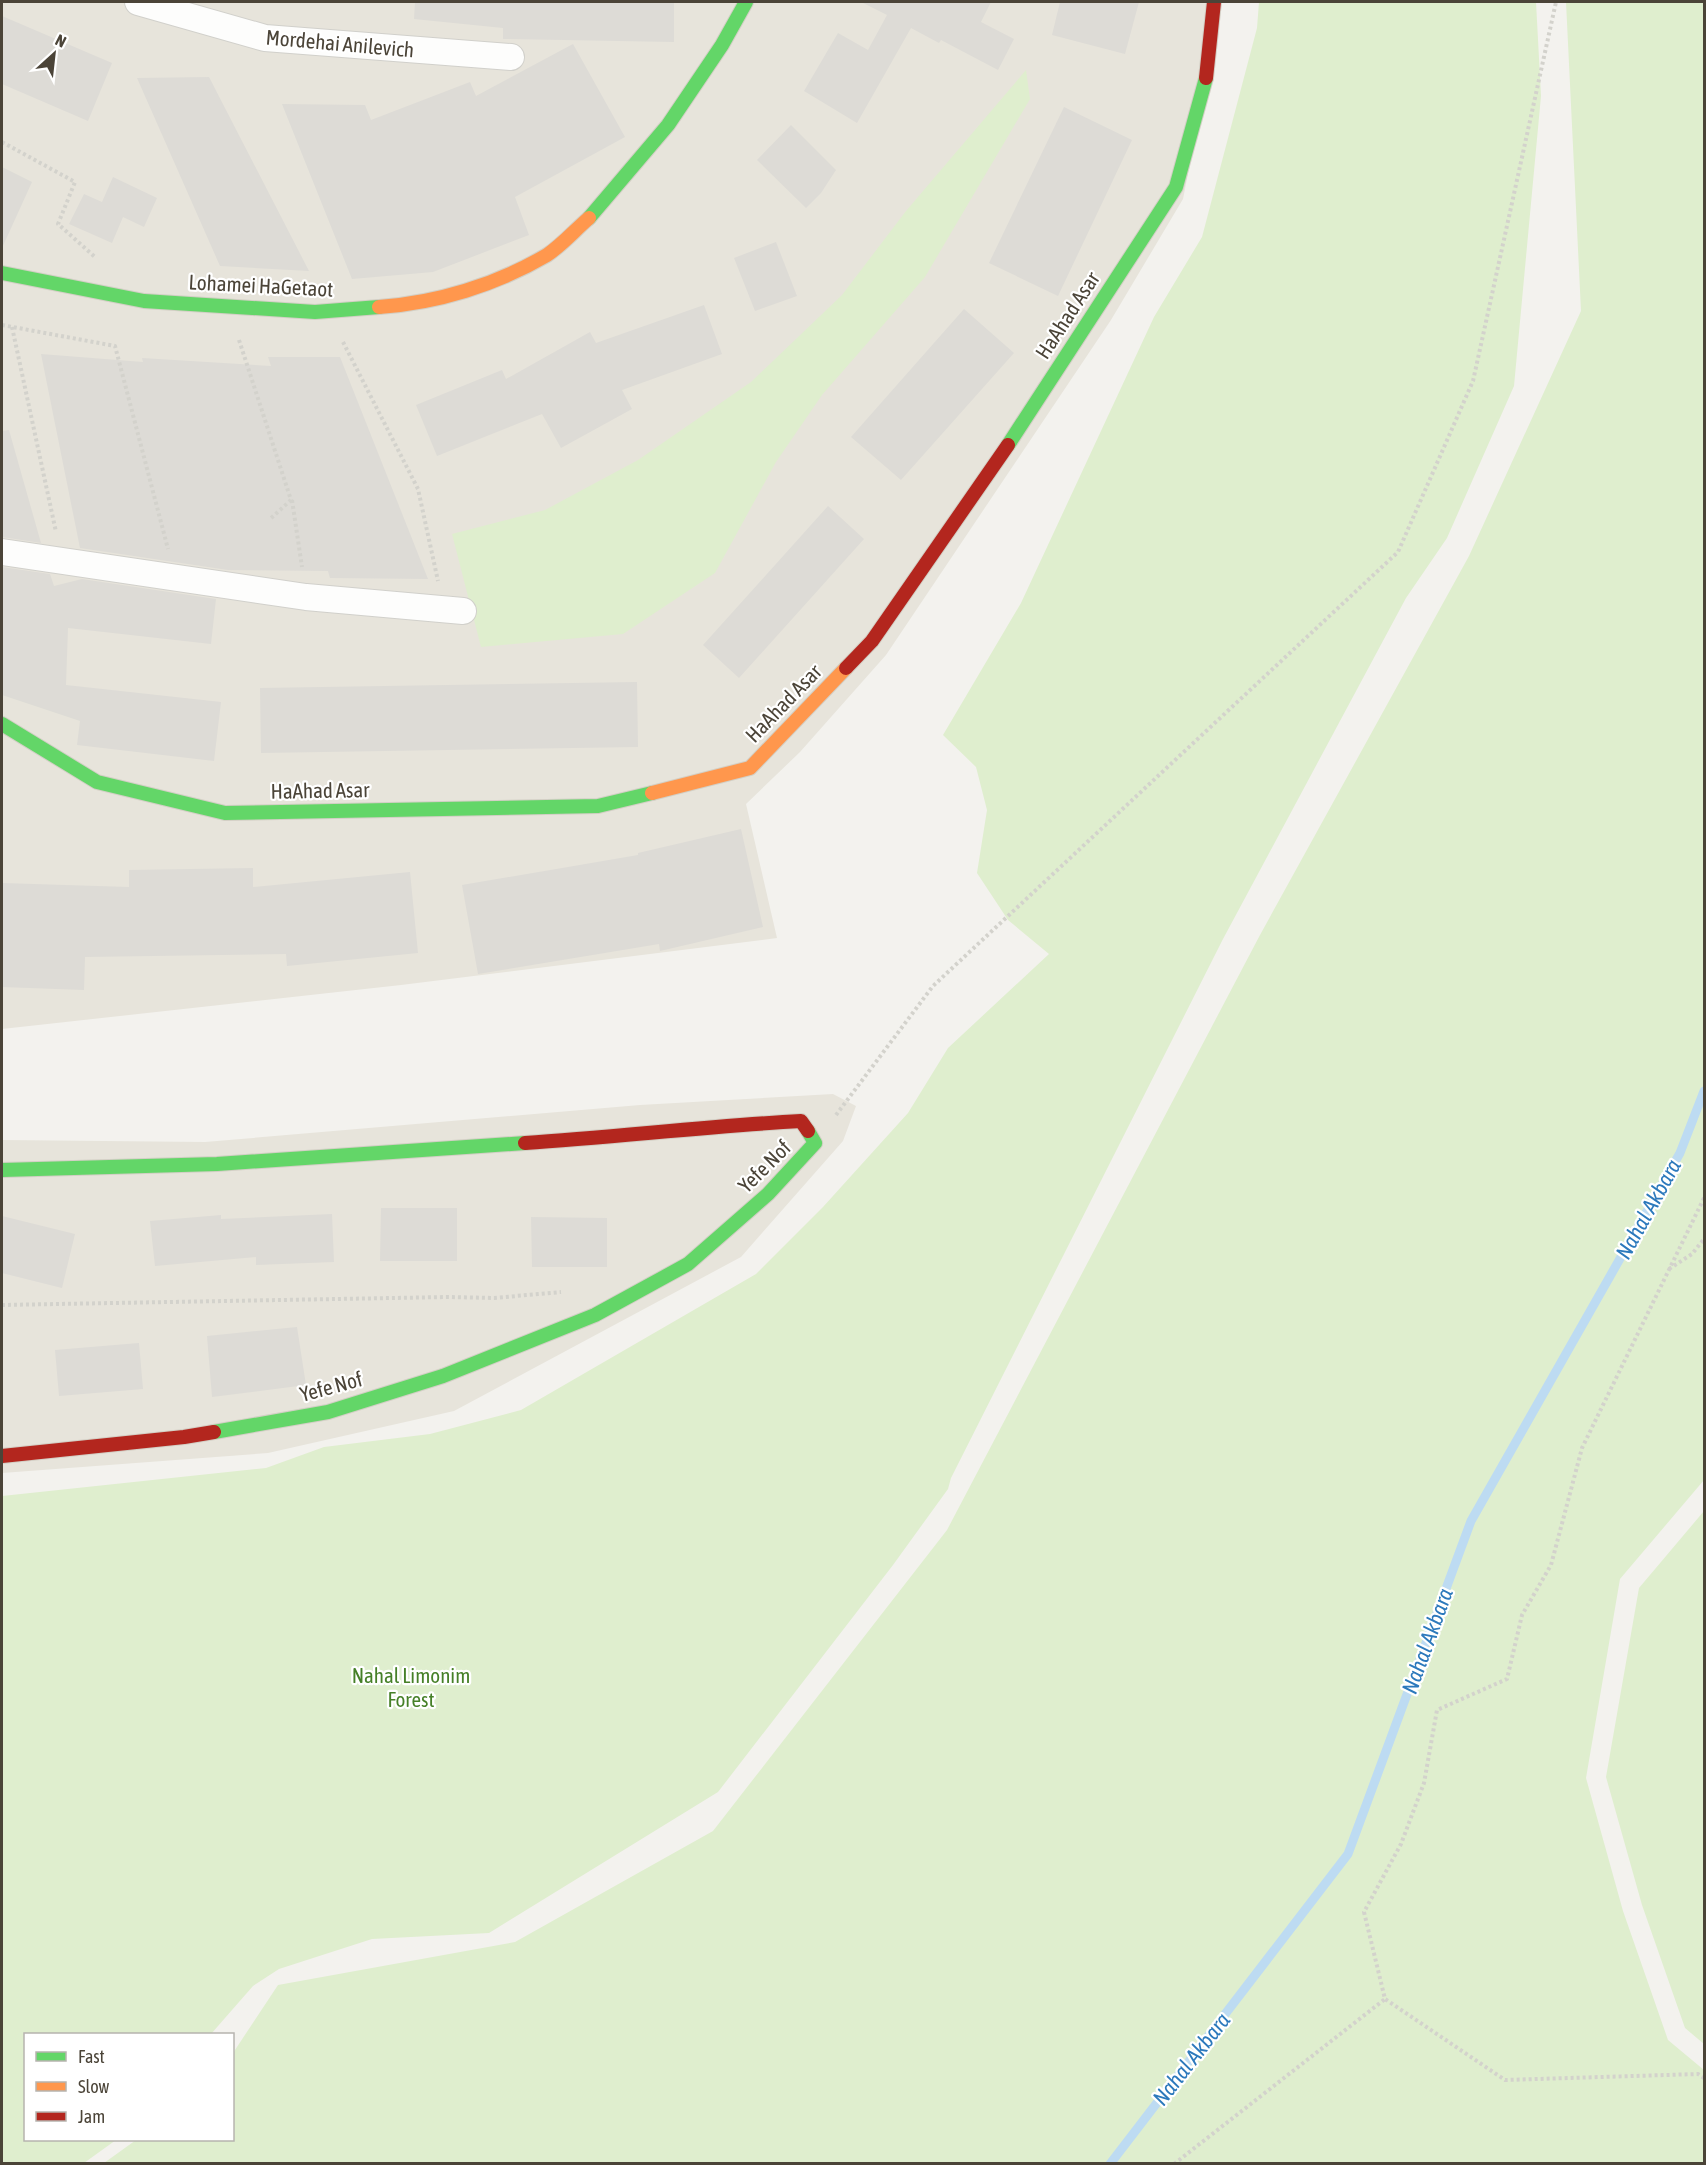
<svg xmlns="http://www.w3.org/2000/svg" width="1706" height="2165" viewBox="0 0 1706 2165" font-family="'Asap Condensed',sans-serif">
  <style>
    .residential { fill: #e7e4db }
    .green { fill: #dfeece }
    .lines { fill: none; stroke-linecap: round; stroke-linejoin: round }
    .stream { stroke: #bddbf2; stroke-width: 9 }
    .building { fill: #dddbd6 }
    .street-casing { stroke: #d1d0cb; stroke-width: 28 }
    .fast-casing { stroke: #d3cfc5; stroke-width: 16 }
    .slow-casing { stroke: #d3cfc5; stroke-width: 16 }
    .jam-casing { stroke: #d3cfc5; stroke-width: 16 }
    .path { stroke: #d3d2cc; stroke-width: 4; stroke-dasharray: 3 3; stroke-linecap: butt }
    .street { stroke: #fdfdfc; stroke-width: 26 }
    .fast { stroke: #63d668; stroke-width: 14 }
    .slow { stroke: #ff974d; stroke-width: 14 }
    .jam { stroke: #b3261e; stroke-width: 14 }
    .labels { text-anchor: middle; dominant-baseline: central; stroke-width: 4.5; stroke-linejoin: round; paint-order: stroke }
    .street-label { font-size: 21px; fill: #4b4438; stroke: #fff }
    .park-label { font-size: 21px; fill: #468028; stroke: #fff }
    .water-label { font-size: 22px; font-style: italic; fill: #2c79bc; stroke: #fff }
  </style>
  <rect width="100%" height="100%" fill="#f3f2ee"/>
  <path class="residential" d="M2,2H1222L1183,199L1111,320L886,655L800,752L746,804L777,938L401,985L2,1029Z
    M833,1094L856,1106L843,1141L741,1257L454,1411L268,1453L2,1473V1140L205,1142L640,1105Z"/>
  <path class="green" d="M1259,2H1536L1541,96L1514,386L1447,538L1406,598L1223,939L951,1478L948,1489L893,1565L718,1792L489,1933L372,1939L279,1969L253,1986L211,2034H26V2140H116L84,2163H2V1496L266,1468L324,1447L430,1434L521,1410L756,1274L823,1207L908,1113L948,1048L1049,954L1008,920L977,873L987,810L976,767L943,735L1021,603L1154,317L1202,237L1257,28Z
    M1566,2H1704V1480L1620,1579L1586,1778L1623,1911L1668,2040L1704,2070V2163H104L136,2140H232L233,2053L278,1985L515,1942L713,1831L947,1530L1260,935L1469,556L1581,311Z
    M1026,70L1030,99L925,277L822,395L776,462L715,573L623,634L481,647L452,534L545,510L638,460L751,382L842,295L906,211Z
    M1704,1511V2044L1685,2028L1642,1905L1606,1777L1639,1588Z"/>
  <g class="lines">
    <path class="stream" d="M1110,2164L1348,1854L1471,1521L1680,1153L1704,1091"/>
  </g>
  <path class="building" d="M415,2H674V42L503,39V28L414,19Z
    M861,2H991L981,22L1014,39L998,70L941,40L939,43L911,28L857,123L804,91L838,33L868,50L887,15Z
    M1060,2H1139L1125,54L1052,35Z
    M2,16L112,63L88,121L2,84Z
    M573,44L625,137L515,197L529,235L433,272L352,279L282,104L365,105L371,120L470,82L476,96Z
    M209,77L309,271L220,266L137,78Z
    M1064,107L1132,140L1058,296L989,263Z
    M791,125L836,170L821,193L806,208L757,160Z
    M2,167L32,182L2,248Z
    M113,177L157,198L144,227L123,217L112,243L69,224L84,194L102,202Z
    M776,242L797,296L755,311L734,258Z
    M704,305L722,354L622,390L632,409L561,448L542,414L437,456L416,405L502,370L506,379L590,332L596,343Z
    M964,309L1014,353L901,480L851,437Z
    M41,354L143,362L142,358L271,366L268,357H340L428,579L330,578L328,571L228,570L80,548Z
    M9,430L41,543L2,537V431Z
    M828,506L864,539L739,678L703,645Z
    M2,567L50,574L54,586L82,579L216,599L211,644L68,628L66,685L221,702L214,761L77,745L80,721L2,695Z
    M637,682L638,747L261,753L260,688Z
    M741,829L763,927L660,951L659,944L478,974L462,885L638,855V853Z
    M253,868V887L410,872L418,953L287,966L286,954L85,957L84,990L2,987V883L129,887V870Z
    M381,1208H457V1261H380Z
    M332,1214L334,1262L256,1265V1257L155,1266L150,1221L221,1215V1219Z
    M2,1216L75,1234L62,1288L2,1273Z
    M531,1217L607,1218V1267H532Z
    M297,1327L306,1385L212,1397L207,1336Z
    M139,1343L143,1389L59,1396L55,1350Z"/>
  <g class="lines">
    <g class="street-casing">
      <path id="street" d="M138,2L265,38L511,57
        M2,552L306,597L463,611"/>
    </g>
    <g class="fast-casing">
      <path id="fast" d="M589,218L668,125L722,45L746,2
        M2,273L144,301L315,312L379,307
        M1008,445L1176,187L1206,78
        M2,724L97,782L225,813L598,806L652,793
        M2,1170L217,1164L525,1143
        M214,1432L328,1412L443,1376L595,1315L688,1264L768,1194L815,1143L808,1131"/>
    </g>
    <g class="slow-casing">
      <path id="slow" d="M379,307C437,303 496,285 547,255C562,245 575,230 589,218
        M652,793L750,768L846,668"/>
    </g>
    <g class="jam-casing">
      <path id="jam" d="M1206,78L1214,2
        M846,668L872,641L1008,445
        M525,1143C617,1137 709,1126 801,1121L808,1131
        M2,1456L184,1437L214,1432"/>
    </g>
    <path class="path" d="M2,142L75,182L58,224L96,258
      M2,325L115,346L168,549
      M12,327L56,532
      M239,340L291,500L270,519
      M343,342L418,489L438,581
      M292,500L302,567
      M836,1115L933,986L1398,552L1473,381L1556,2
      M1704,1198L1582,1448L1551,1565L1522,1615L1507,1679L1437,1710L1424,1783L1401,1844L1364,1912L1385,1999L1505,2080L1698,2074L1704,2078
      M1669,1269L1692,1254L1704,1239
      M2,1305L448,1297L494,1298L561,1292
      M1174,2164L1385,1999"/>
    <use href="#street" class="street"/>
    <use href="#fast" class="fast"/>
    <use href="#slow" class="slow"/>
    <use href="#jam" class="jam"/>
  </g>
  <g class="labels">
    <g class="street-label">
      <text transform="translate(340 43) rotate(5)">Mordehai Anilevich</text>
      <text transform="translate(261 285) rotate(3)">Lohamei HaGetaot</text>
      <text transform="translate(1067 315) rotate(-57)">HaAhad Asar</text>
      <text transform="translate(783 703) rotate(-46)">HaAhad Asar</text>
      <text transform="translate(320 790) rotate(-1)">HaAhad Asar</text>
      <text transform="translate(764 1166) rotate(-45)">Yefe Nof</text>
      <text transform="translate(331 1386) rotate(-15)">Yefe Nof</text>
    </g>
    <g class="park-label">
      <text x="411" y="1675">Nahal Limonim<tspan x="411" dy="24">Forest</tspan></text>
    </g>
    <g class="water-label">
      <text transform="translate(1648 1209) rotate(-61)">Nahal Akbara</text>
      <text transform="translate(1427 1641) rotate(-70)">Nahal Akbara</text>
      <text transform="translate(1191 2059) rotate(-52)">Nahal Akbara</text>
    </g>
  </g>
  <rect width="1706" height="2165" fill="none" stroke="#4b4438" stroke-width="6"/>
  <rect x="24" y="2033" width="210" height="108" fill="#ffffff" stroke="#b7b4af" stroke-width="1.5"/>
  <rect x="36" y="2052" width="30" height="9" fill="#63d668" stroke="#b7b4af" stroke-width="1.5"/>
  <text x="78" y="2063" font-size="18" fill="#4b4438">Fast</text>
  <rect x="36" y="2082" width="30" height="9" fill="#ff974d" stroke="#b7b4af" stroke-width="1.5"/>
  <text x="78" y="2093" font-size="18" fill="#4b4438">Slow</text>
  <rect x="36" y="2112" width="30" height="9" fill="#b3261e" stroke="#b7b4af" stroke-width="1.5"/>
  <text x="78" y="2123" font-size="18" fill="#4b4438">Jam</text>
  <g transform="translate(54 54) rotate(27)" stroke="#ffffff" stroke-width="4.5" paint-order="stroke">
  <path d="M0-4.5L10 22L0 15L-10 22Z" fill="#4b4438"/>
  <text y="-9" font-size="16" font-weight="bold" text-anchor="middle" fill="#4b4438">N</text>
  </g>
</svg>
